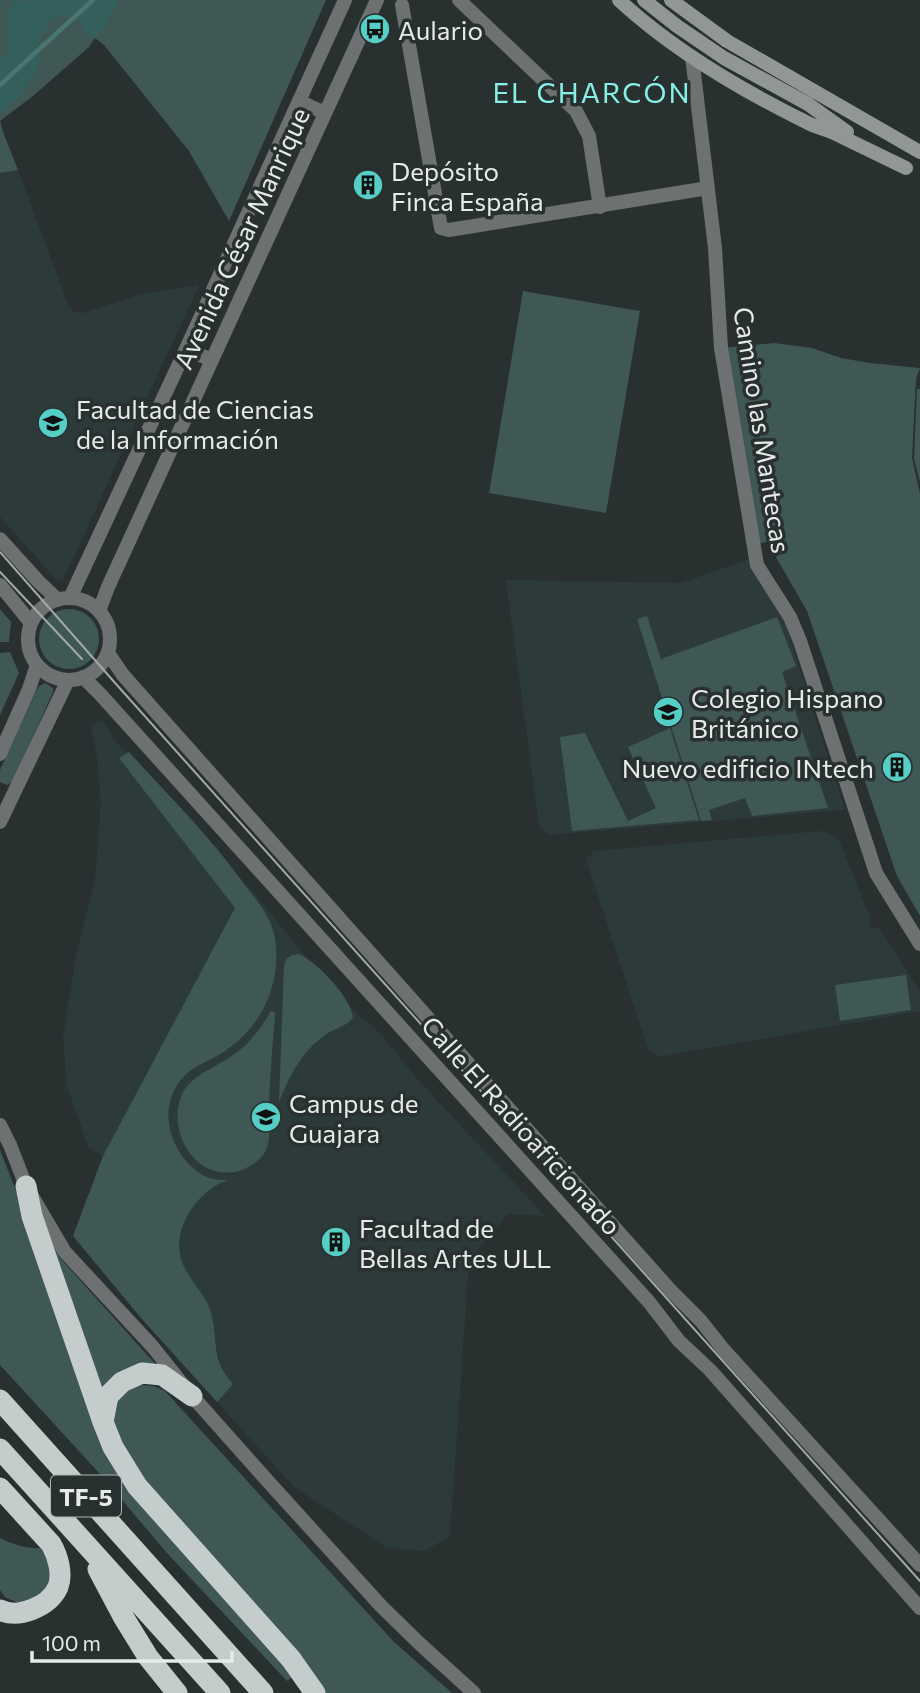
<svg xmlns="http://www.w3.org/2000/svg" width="920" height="1693" viewBox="0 0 920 1693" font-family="Commissioner,sans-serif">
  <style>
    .built { fill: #2c3b39 }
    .green { fill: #3f5855 }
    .forest { fill: #33605c }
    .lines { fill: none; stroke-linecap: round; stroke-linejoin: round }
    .stream { stroke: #497672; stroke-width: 4.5 }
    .minor { stroke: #6e7171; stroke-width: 14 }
    .tertiary { stroke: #6e7171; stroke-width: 14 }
    .secondary { stroke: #919796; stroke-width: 14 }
    .motorway { stroke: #c5cdcc; stroke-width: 21 }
    .tram { stroke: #a3a8a8; stroke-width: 2 }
    .labels { text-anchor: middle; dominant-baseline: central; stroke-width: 7; stroke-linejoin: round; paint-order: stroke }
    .shield { fill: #293030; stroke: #adb3b2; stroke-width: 2 }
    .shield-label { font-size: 24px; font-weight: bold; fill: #e6ebea }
    .poi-label { font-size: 26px; fill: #e6ebea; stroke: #293030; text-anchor: start }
    .street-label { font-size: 26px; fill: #e6ebea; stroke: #293030 }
    .neighbourhood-label { font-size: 28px; letter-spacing: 2px; fill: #86f0e7; stroke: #293030 }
  </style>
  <rect width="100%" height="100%" fill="#293030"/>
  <path class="built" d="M18,170L69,307L75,312L83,313L141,294L199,285L63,580L58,581L0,517V173Z
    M751,559L782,613L845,810L548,835L539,825L506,580L681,583Z
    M102,720L113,738L254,893L306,957L333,983L352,1009L379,1032L419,1081L545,1216L508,1214L469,1260L450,1536L425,1551L387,1548L294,1487L141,1318L73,1236L103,1156L89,1148L67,1087L63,1037L76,957L95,879L101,803L97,758L91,726Z
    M821,831L833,835L839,840L862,898L869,913L871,928H879L920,992V1011L658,1057L649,1051L586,860L594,851Z"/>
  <path class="green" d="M0,0H326L229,221L189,151L104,45L95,38L89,47L33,96L0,121L3,132L18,170L0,173Z
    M523,291L640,311L606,513L489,493Z
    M774,343L812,348L841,358L870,363L920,368L916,379L912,458L920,494V916L897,876L807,611L769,545L772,544L771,541L753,545L721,348Z
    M917,389H920V482L914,459Z
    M39 639a30 30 0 1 1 60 0a30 30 0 1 1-60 0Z
    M0,609L11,622L9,642H0Z
    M647,616L661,659L777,617L796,666L782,672L828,808L752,816L745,798L709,810L712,820L701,821L637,619Z
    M10,652L19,673L0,715V653Z
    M45,683L53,688V692L13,781L7,785L0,782V770L38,687Z
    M670,728L699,820L572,831L560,737L585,733L628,821L656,808L628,747Z
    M129,752C167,794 208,834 241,880C255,899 271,914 275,939C282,984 261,1029 222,1053C203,1065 190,1065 176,1087C157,1118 176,1163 207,1177C214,1180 222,1180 228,1180C198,1190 170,1229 182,1262C189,1281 206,1294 211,1313C219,1343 210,1359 233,1384L217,1402L141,1318L73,1236L103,1156L235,908L119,758Z
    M299,954C318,963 351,997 353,1018C346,1027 334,1028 325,1035C301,1052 290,1076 279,1102L284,966C286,957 289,955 299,954Z
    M906,975L911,1010L840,1021L835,985Z
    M273,1011L275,1013C273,1044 270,1074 269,1105C268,1120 272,1138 265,1152C261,1160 252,1165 244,1169C202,1187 168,1138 180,1100C186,1078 210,1070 227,1059C246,1048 260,1031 270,1012Z
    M0,1150L20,1201L88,1404L294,1676L287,1681L166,1552L100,1474L0,1365Z
    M49,1244L55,1247L60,1258L159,1368L100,1394Z
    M138,1385L154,1386L165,1391L394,1642L452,1693H326L320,1683L140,1476L116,1434L112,1417L117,1400L126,1392Z
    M0,1538C13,1544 25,1549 40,1548C51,1562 56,1580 41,1594C36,1599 26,1601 20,1604L5,1597L0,1590Z"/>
  <path class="forest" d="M33,0H119L104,26L94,38L85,31L78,20L63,13L51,20L38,41L41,58L33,77L19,96L0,113V60C15,50 7,39 7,24C8,17 10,9 12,2Z"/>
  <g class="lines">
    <path class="stream" d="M0,85L93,0"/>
    <path class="minor" d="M459,0L576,111L589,136L600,207
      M402,5L441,228L449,230L708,188
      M692,57L715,248L721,348L757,565L790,617L800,641L876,873L920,944"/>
    <path class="tertiary" d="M299,101L325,113
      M186,349L212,360
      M0,539L38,581L58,600
      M0,585L31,623
      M70,598L186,349L345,0
      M28 639a41 41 0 1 1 82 0a41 41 0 1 1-82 0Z
      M99,611L108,587L377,0
      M108,653L123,675L671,1291L701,1321L723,1349L920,1565
      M83,677L100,694L649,1302L679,1341L710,1370L920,1608
      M0,754L29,689L37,665
      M0,822L68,680
      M0,1125L10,1145L26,1186L65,1252L152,1346L192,1396L265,1478L381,1606L420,1644L474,1693"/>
    <path class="secondary" d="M619,0C674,51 741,90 808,123C818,128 828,130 838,135C861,146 883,157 906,168
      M644,0L677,26L724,58L808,104L847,132
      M671,0L727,41L920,152"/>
    <path class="motorway" d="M26,1186L32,1216L103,1422L113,1447L137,1486L291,1659L315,1693
      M0,1400L263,1693
      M103,1422L108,1396L122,1382L142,1373L162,1375L192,1396
      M0,1449L220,1693
      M0,1488L51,1544C58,1556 63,1574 58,1587C49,1607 18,1619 0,1610
      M98,1569L124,1618L148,1657L177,1693"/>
    <path class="tram" d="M0,552L116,684L920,1581
      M0,572L82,659"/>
  </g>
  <defs>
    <g id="bus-disc" transform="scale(1.575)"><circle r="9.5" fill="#55cec5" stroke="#293030"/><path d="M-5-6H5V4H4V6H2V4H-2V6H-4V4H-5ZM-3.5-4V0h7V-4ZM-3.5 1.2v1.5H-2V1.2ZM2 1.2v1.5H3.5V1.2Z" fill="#111"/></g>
    <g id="building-disc" transform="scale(1.575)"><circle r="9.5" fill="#55cec5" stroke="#293030"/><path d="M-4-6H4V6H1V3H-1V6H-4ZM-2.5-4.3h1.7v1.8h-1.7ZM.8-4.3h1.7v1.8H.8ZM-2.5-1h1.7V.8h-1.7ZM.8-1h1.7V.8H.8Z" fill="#111"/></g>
    <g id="university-disc" transform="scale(1.575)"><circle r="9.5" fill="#55cec5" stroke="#293030"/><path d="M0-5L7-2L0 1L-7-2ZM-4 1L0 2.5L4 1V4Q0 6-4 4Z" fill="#111"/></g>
    <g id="school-disc" transform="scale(1.575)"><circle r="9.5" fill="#55cec5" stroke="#293030"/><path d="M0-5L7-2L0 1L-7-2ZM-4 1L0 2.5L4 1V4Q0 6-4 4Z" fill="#111"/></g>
  </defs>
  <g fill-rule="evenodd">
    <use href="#bus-disc" x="375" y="29"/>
    <use href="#building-disc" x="368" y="185"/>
    <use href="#university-disc" x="53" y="423"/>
    <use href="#school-disc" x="668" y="712"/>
    <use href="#building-disc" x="897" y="767"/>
    <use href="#university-disc" x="266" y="1117"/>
    <use href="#building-disc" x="336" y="1242"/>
  </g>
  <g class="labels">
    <rect class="shield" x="51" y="1475.5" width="70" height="41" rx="5"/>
    <g class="shield-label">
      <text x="86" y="1496">TF-5</text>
    </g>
    <g class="poi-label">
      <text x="398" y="29">Aulario</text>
      <text x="391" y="170">Depósito<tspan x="391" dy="30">Finca España</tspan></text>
      <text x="76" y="408">Facultad de Ciencias<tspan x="76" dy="30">de la Información</tspan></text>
      <text x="691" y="697">Colegio Hispano<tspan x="691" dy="30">Británico</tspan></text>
      <text x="874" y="767" text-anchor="end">Nuevo edificio INtech</text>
      <text x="289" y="1102">Campus de<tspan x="289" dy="30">Guajara</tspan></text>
      <text x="359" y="1227">Facultad de<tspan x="359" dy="30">Bellas Artes ULL</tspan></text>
    </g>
    <g class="street-label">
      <text transform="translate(241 238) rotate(-65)">Avenida César Manrique</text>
      <text transform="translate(763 430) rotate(81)">Camino las Mantecas</text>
      <text transform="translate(522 1125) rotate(48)">Calle El Radioaficionado</text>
    </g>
    <g class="neighbourhood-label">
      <text x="592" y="92">EL CHARCÓN</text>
    </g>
  </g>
  <path d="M32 1651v10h200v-10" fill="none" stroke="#e6ebea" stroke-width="3.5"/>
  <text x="42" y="1651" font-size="21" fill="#e6ebea" stroke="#293030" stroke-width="5" paint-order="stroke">100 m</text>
</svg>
